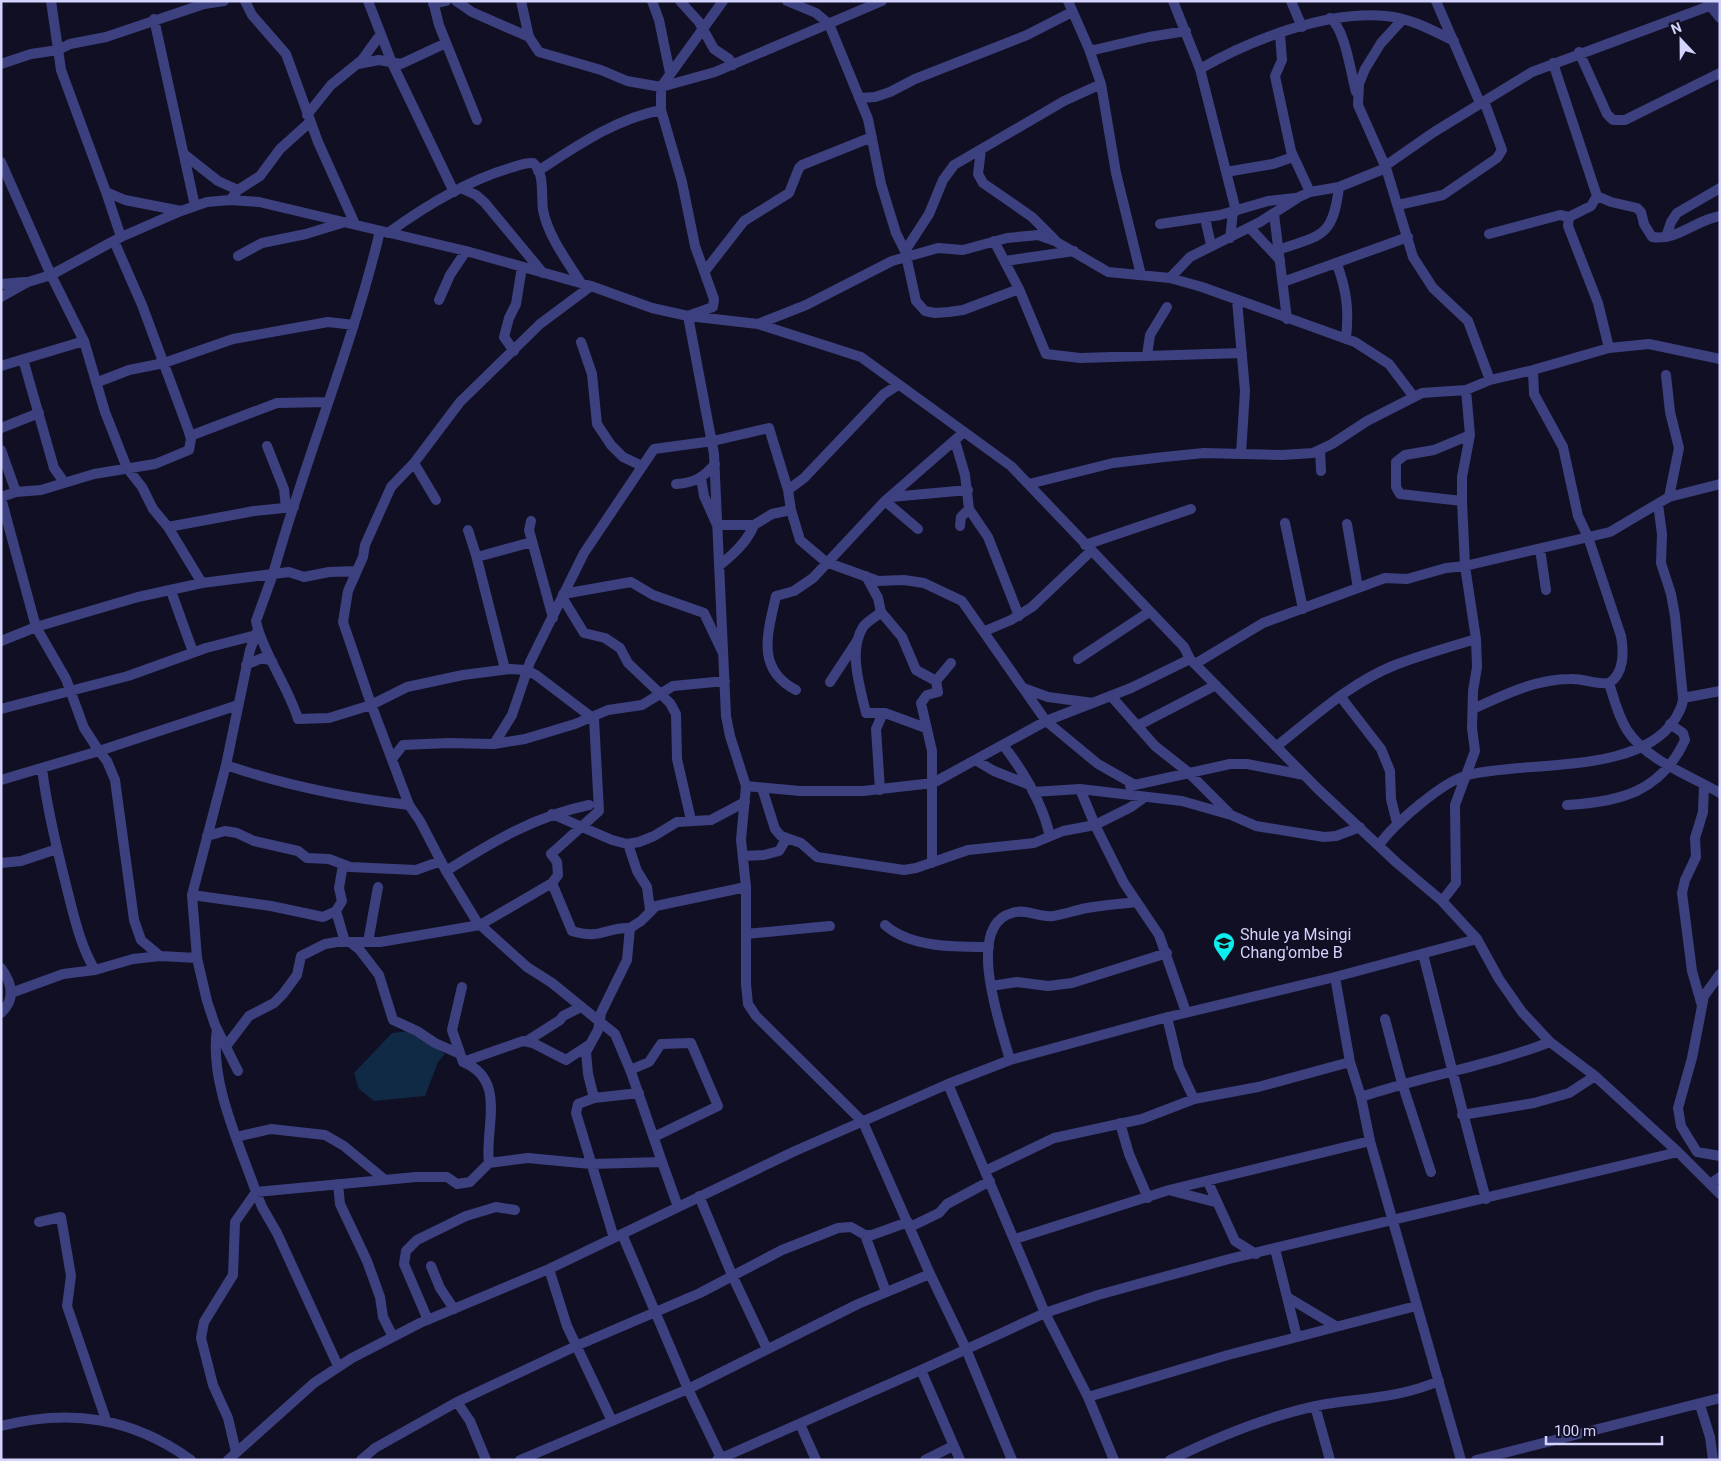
<svg xmlns="http://www.w3.org/2000/svg" width="1721" height="1461" viewBox="0 0 1721 1461" font-family="Roboto,sans-serif">
  <style>
    .water { fill: #102945 }
    .lines { fill: none; stroke-linecap: round; stroke-linejoin: round }
    .minor { stroke: #3d407f; stroke-width: 10 }
    .labels { text-anchor: middle; dominant-baseline: central; stroke-width: 4.5; stroke-linejoin: round; paint-order: stroke }
    .poi-label { font-size: 16px; fill: #d4d3fd; stroke: #110f23; text-anchor: start }
  </style>
  <rect width="100%" height="100%" fill="#110f23"/>
  <path class="water" d="M410,1031L445,1054L438,1062L425,1096L374,1101L359,1089L354,1073L392,1033Z"/>
  <g class="lines">
    <path class="minor" d="M51,1L61,70L106,192L121,237
      M245,1L252,15L286,54L318,142L355,224
      M368,1L392,63L454,192
      M433,1L439,25L477,120
      M456,1L472,12L529,37
      M521,1L529,37L539,52L601,70L627,81L661,87L715,72L882,1
      M652,1L659,20L670,73
      M680,1L699,22L714,49L729,59L733,65
      M723,1L661,87V110L682,182L695,246L714,299L713,307L688,316L714,454L726,716L730,736L746,786L741,840L746,887V984L748,1004L756,1016L863,1122L930,1274L966,1349L1012,1460
      M787,1L816,13L829,24L868,119L881,184L896,233L905,251L916,301L925,311L935,313L949,312L963,310L1019,289
      M1068,1L1089,49L1101,84L1116,173L1141,275
      M1173,1L1200,69L1236,211
      M1291,1L1302,27
      M1436,1L1480,103
      M1708,3L1720,18
      M433,4L446,1
      M1330,18C1345,28 1351,74 1356,92
      M154,19L195,206
      M1403,19L1381,43L1365,69L1359,84L1358,105L1386,168L1413,257L1433,288L1468,321L1490,380
      M1280,34L1282,60L1275,76L1291,151L1310,192
      M1089,49L1094,50L1149,37L1186,31
      M1579,52L1607,114L1613,120H1625L1720,73
      M1553,63L1597,196L1611,202L1637,208L1641,212L1644,224L1652,237C1678,241 1695,220 1720,216
      M1,64L31,54L58,50L70,44L106,37L204,4L224,1
      M358,64L379,60L401,64L446,43
      M1200,69C1250,40 1327,10 1386,16C1410,18 1432,30 1454,41
      M859,98L875,97L890,92L915,79L1027,35L1072,12
      M307,115L331,85L362,60L380,35
      M981,150L978,174L983,183L1032,217L1055,240
      M185,155L218,181L238,190
      M1,162L51,275L84,341L105,412L127,468L142,487L153,509L168,527L202,583L273,574L256,621L258,629L250,650L226,765L192,895L197,958L207,1001L215,1025L238,1071
      M1385,166L1434,132L1532,72L1720,2
      M538,171C577,146 615,119 661,110
      M1226,172L1273,164L1293,157
      M461,188L476,195L485,203L543,273
      M106,192L125,200L181,211
      M1597,196L1591,206L1569,217L1568,226L1598,303L1609,348
      M230,200L238,190L260,176L280,149L310,122
      M1398,205L1443,195L1497,158L1502,150L1484,101
      M1274,214L1287,319
      M1205,218L1211,245
      M1160,224L1220,215L1268,201L1295,198
      M1250,228L1280,260
      M388,233C425,206 466,181 510,168C518,166 525,162 533,163C545,172 541,196 543,210C548,236 567,261 581,283
      M1489,234L1560,215L1569,217
      M1666,237L1671,222L1677,213L1720,188
      M1230,238L1233,212
      M994,241L1019,289L1046,354L1080,358L1242,353
      M1278,250C1322,235 1333,237 1339,187
      M905,251L929,214L943,180L954,165L1064,101L1101,84
      M238,256L262,243L306,234L345,222
      M1005,261L1074,251
      M1337,264C1347,292 1349,310 1346,339
      M705,271L744,221L789,193L799,168L802,165L872,137
      M1170,278L1190,257L1260,222L1299,197L1310,192L1339,187L1386,168
      M1283,282L1408,237
      M1,284L25,282
      M591,286L540,324L460,402L414,463L391,487L365,545L363,557L348,591L343,622L371,704L409,805L420,821L446,871L477,922L527,967L552,983L615,1034L631,1072L662,1162
      M1,297L28,282L51,275L121,237L181,211L207,202L230,200L259,202L466,251L591,286L652,308L688,316L758,324L861,357L1011,466L1184,647L1190,659L1318,789L1397,863L1442,901L1477,939L1499,979L1522,1012L1550,1042L1595,1076L1678,1152L1720,1194
      M439,300L450,275L466,251
      M1237,300L1245,391L1241,454
      M758,324L806,305L892,261L938,248L963,250L1007,238L1038,235L1055,241L1108,272L1170,278L1202,287L1355,342L1389,364L1414,397
      M581,342L592,374L597,424L611,445L623,457L642,466
      M514,351L504,337L509,318L516,304L522,267
      M1147,355L1150,335L1167,307
      M23,359L54,468L64,482
      M1,366L84,341
      M1666,375L1670,412L1679,448L1669,497
      M98,382L129,370L164,363L233,339L328,322L354,325
      M1,428L39,413
      M190,436L277,403L328,402
      M955,441L965,475L969,509L961,517L960,526
      M267,446L284,489L286,508
      M1,450L16,492
      M1320,450L1321,471
      M414,463L436,500
      M701,478L704,496L717,525H754L772,514L791,510L800,540L826,562L878,581L904,580L924,583L962,601L1046,721L1098,764L1135,785
      M676,484C694,483 703,478 715,464
      M1029,484L1113,463L1164,457L1204,453L1282,455L1313,453L1332,444L1367,421L1422,393L1466,390L1490,380L1533,370L1609,348L1649,344L1720,359
      M1,497L16,492L41,490L94,474L155,464L189,450L191,439L188,429L142,305L114,241
      M891,497L968,490
      M1,498L36,627L66,679L84,728L99,751L238,705
      M885,501L918,529
      M1462,501L1400,494L1396,487V462L1405,455L1434,450L1470,435
      M969,509L988,537L1019,616
      M791,510L788,490L804,478L884,394L898,385
      M531,521L529,530L553,618
      M1285,523L1303,609
      M1347,524L1358,588
      M168,527L254,511L294,507
      M468,530L476,555L505,669
      M1085,545L1191,509
      M1540,549L1546,590
      M477,557L532,542
      M720,565C734,554 747,542 754,525
      M356,571L329,572L304,577L289,572L273,574C305,459 352,348 380,231
      M866,576L878,598L881,612C876,617 867,621 863,627C848,651 860,687 866,713H885L926,728
      M171,591L193,652
      M563,594L631,582L653,595L704,613L722,651
      M562,597L584,633L605,638L620,648L628,663L670,703L676,714L677,759L691,820
      M881,612L902,637L916,670L936,681
      M258,629C268,661 288,687 298,719L329,718L371,705L407,687L463,675L510,669L526,670L536,675L594,719L599,811L551,854L557,862L558,875L552,883
      M985,631L1011,620L1032,607L1091,551
      M1,641L36,627L138,597L202,583
      M1078,659L1149,612
      M1195,664L1263,623L1385,578L1407,579L1446,568L1465,566L1610,532L1669,497L1720,484
      M246,665L262,658L272,661
      M830,682L857,641
      M1609,683C1614,699 1618,716 1627,730C1646,760 1691,776 1720,793
      M1023,688L1048,697L1093,703
      M796,690C755,669 768,632 776,596L794,591L813,578L885,501L964,432
      M1111,696L1155,746L1188,772L1229,813
      M1340,696L1381,749L1390,771L1391,799L1397,823
      M1683,698L1720,691
      M1,709L128,676L206,648L256,635
      M1473,709C1503,695 1536,679 1570,679C1583,678 1596,685 1609,683C1624,674 1624,652 1621,636L1588,537L1578,516L1563,447L1534,394L1533,370
      M1137,726L1216,685
      M494,744L512,715L530,662L584,553L654,449L713,441L769,428L788,490
      M1003,745C1024,772 1042,802 1050,836
      M1277,746C1314,717 1350,683 1395,665C1421,655 1449,647 1476,639
      M392,759L403,745L448,743L494,744L525,739L575,724L608,710L642,705L673,686L725,681
      M977,761L994,771L1030,785
      M226,765C284,785 348,798 409,805
      M42,769C48,814 59,857 70,901C76,924 82,949 95,970
      M1,780L99,751L107,761L115,780L134,920L141,940L160,956
      M746,786L800,791H863L933,783L1046,721L1131,688L1190,659
      M1130,786L1230,764H1247L1304,775
      M762,788L775,829L781,836L801,843L817,857L904,870L916,868L968,850L1034,843L1063,831L1095,825L1131,807L1145,797
      M1080,789L1095,825L1124,883L1159,935L1186,1012
      M880,790L876,729L883,713
      M1033,792L1080,789L1182,801L1231,815L1256,826L1324,837L1336,836L1360,827
      M1567,805C1620,802 1661,792 1685,740L1683,733L1670,724
      M552,814L612,840L627,844L639,842L654,836L677,822L711,820L745,802
      M207,836L225,831L237,833L254,841L298,851L307,858L329,859L350,867L416,870L441,861
      M628,844L637,871L647,887L650,910
      M1379,845C1394,824 1443,781 1468,775C1525,760 1639,776 1675,719C1679,712 1683,706 1683,698L1675,616L1671,594L1661,563L1662,534L1658,504
      M743,856L764,855L779,851L787,838
      M1,863L21,861L57,849
      M932,863V751L921,703L927,695L938,692L936,681L951,663
      M446,871C492,842 535,816 589,805
      M192,895L271,906L323,917L336,911L342,901L339,888L343,865
      M1442,901L1456,883L1455,805L1475,751L1472,728L1473,691L1477,667L1476,639L1465,566L1462,501V477L1470,435L1466,390
      M336,911L345,942
      M885,925C911,948 956,947 989,947
      M746,934L830,926
      M368,942L378,887
      M351,943L359,949L379,975L393,1020L417,1031L435,1043L460,1054
      M1423,954C1444,1036 1463,1117 1486,1199
      M1,968C12,983 16,999 1,1013
      M1720,974L1704,996L1692,1058L1678,1108L1681,1126L1697,1152L1720,1156
      M1335,977L1350,1062L1361,1097L1370,1141L1461,1460
      M991,986L1017,982L1048,986L1072,983L1167,953
      M462,987L452,1030L463,1062C508,1080 484,1129 489,1163
      M11,993L63,974L95,970L133,959L160,956L197,958
      M1702,1006L1692,971L1682,893L1685,880L1696,857L1695,838L1703,812L1704,785
      M1167,1017L1179,1067L1194,1099
      M1385,1019L1402,1083L1431,1172
      M217,1029C209,1081 239,1143 256,1192L262,1207L277,1233L338,1366
      M527,1041L560,1020L563,1016L581,1007
      M227,1045L249,1016L274,1003L283,994L297,975L301,956L325,944L337,942H380L480,925L552,883L572,931C601,940 606,927 630,928
      M1010,1060C1001,1027 964,926 1012,913C1026,908 1039,918 1053,916C1065,914 1076,910 1087,908C1103,905 1120,904 1137,902
      M463,1062L523,1041L533,1043L566,1060L589,1045
      M630,1070L649,1062L661,1044L691,1043L718,1106L654,1137
      M948,1084L1045,1313L1088,1397L1114,1460
      M1361,1097C1423,1076 1488,1066 1550,1042
      M594,1098L588,1074L586,1052L598,1030L601,1013L627,960L630,928L641,921L656,906L746,887
      M1462,1115L1534,1103L1569,1093L1595,1076
      M1120,1123L1129,1154L1148,1198
      M236,1137L271,1129L325,1135L344,1146L384,1179
      M985,1171L1054,1138L1142,1119L1194,1099L1258,1087L1350,1062
      M1208,1182L1235,1241L1256,1254
      M338,1184L340,1204L367,1261L380,1297L383,1317L393,1337
      M1710,1184L1720,1177
      M1172,1191L1215,1202
      M699,1196L732,1275L767,1349
      M39,1222L61,1217L71,1276L67,1306L106,1420
      M910,1227L939,1213L947,1204L990,1181
      M622,1234L688,1389L722,1460
      M865,1235L886,1292
      M614,1238L576,1113L578,1104L594,1098L639,1093
      M1015,1239L1169,1190L1370,1141
      M1275,1249L1297,1337
      M431,1266L440,1288L454,1309
      M549,1269L567,1326L612,1421
      M1287,1297L1334,1325
      M428,1320L404,1264L406,1251L417,1240L466,1216L496,1207L515,1210
      M921,1370L960,1460
      M1088,1397L1228,1355L1416,1306
      M457,1402L576,1346L700,1293L782,1250L838,1228L851,1227L865,1235H872L908,1222
      M1700,1405L1710,1437L1713,1460
      M1315,1406L1330,1460
      M800,1424L816,1460
      M1,1426C71,1408 133,1418 191,1460
      M236,1452L228,1418L213,1385L201,1338L204,1322L233,1275L235,1222L256,1192L416,1177H447L457,1184L470,1182L489,1163L528,1158L591,1164L662,1162L678,1207
      M228,1460L314,1383L352,1358L420,1323L549,1269L795,1151L948,1084L1010,1060L1164,1018L1335,977L1477,939
      M361,1460L375,1448L457,1402L470,1421L486,1460
      M520,1460L688,1389L858,1304L930,1274
      M717,1460L921,1370L1045,1313L1098,1295L1229,1259L1678,1152
      M925,1460L953,1446
      M1170,1460C1219,1436 1272,1414 1326,1404C1365,1398 1402,1397 1439,1381
      M1476,1460L1720,1398"/>
  </g>
  <defs>
    <g id="school-pin" transform="scale(1.125)"><path d="M0 17L-7.5 6A9.5 9.5 0 1 1 7.5 6Z" fill="#0dedef" stroke="#110f23"/><path d="M0-5L7-2L0 1L-7-2ZM-4 1L0 2.5L4 1V4Q0 6-4 4Z" fill="#111"/></g>
  </defs>
  <g fill-rule="evenodd">
    <use href="#school-pin" x="1224" y="943"/>
  </g>
  <g class="labels">
    <g class="poi-label">
      <text x="1240" y="934">Shule ya Msingi<tspan x="1240" dy="18">Chang'ombe B</tspan></text>
    </g>
  </g>
  <rect width="1721" height="1461" fill="none" stroke="#d4d3fd" stroke-width="5"/>
  <g transform="translate(1681 40) rotate(338)" stroke="#110f23" stroke-width="4" paint-order="stroke">
  <path d="M0-4L9 19L0 12L-9 19Z" fill="#d4d3fd"/>
  <text y="-8" font-size="14" font-weight="bold" text-anchor="middle" fill="#d4d3fd">N</text>
  </g>
  <path d="M1546 1436v8h116v-8" fill="none" stroke="#d4d3fd" stroke-width="2.5"/>
  <text x="1554" y="1436" font-size="15" fill="#d4d3fd" stroke="#110f23" stroke-width="4" paint-order="stroke">100 m</text>
</svg>
